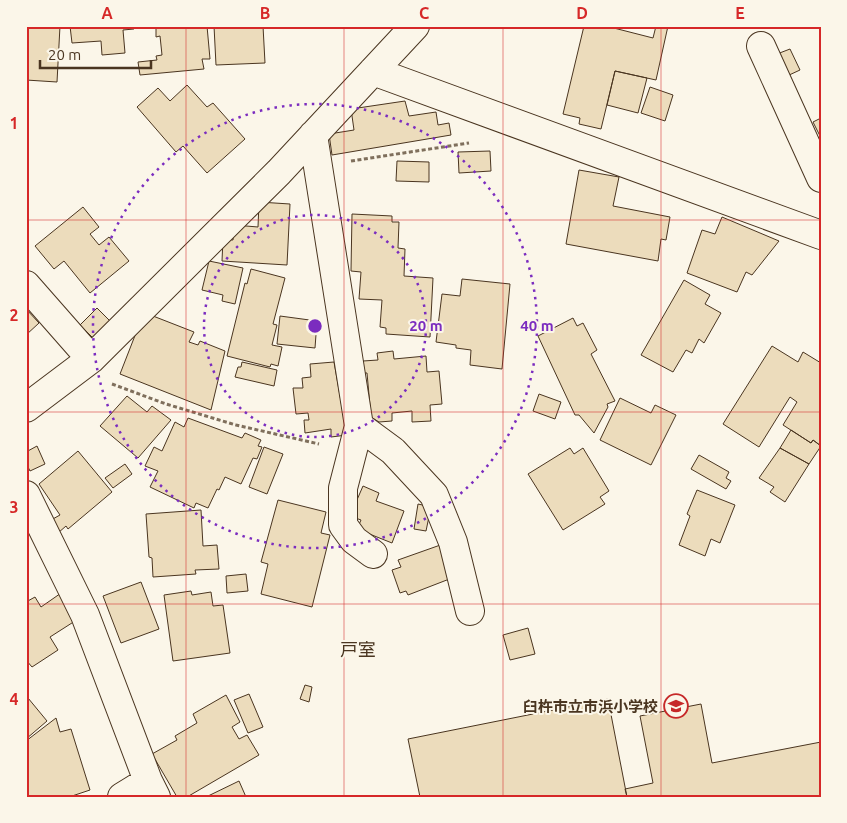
<svg xmlns="http://www.w3.org/2000/svg" width="847" height="823" viewBox="0 0 847 823" font-family="Ubuntu,'Noto Sans JP',sans-serif">
  <style>
    .building { fill: #ecdcbc; stroke: #4a3520 }
    .lines { fill: none; stroke-linecap: round; stroke-linejoin: round }
    .minor-casing { stroke: #4a3520; stroke-width: 30 }
    .path { stroke: #7f6f5c; stroke-width: 3; stroke-dasharray: 4 2.5; stroke-linecap: butt }
    .minor { stroke: #fbf6e9; stroke-width: 28 }
    .grid { fill: none; stroke: #d62828; stroke-width: 1; stroke-opacity: 0.55 }
    .ring { fill: none; stroke: #7b2cbf; stroke-width: 2.5; stroke-dasharray: 2.5 5 }
    .labels { text-anchor: middle; dominant-baseline: central; stroke-width: 4; stroke-linejoin: round; paint-order: stroke }
    .poi-label { font-size: 15px; font-weight: bold; fill: #4a3520; stroke: #fbf6e9; text-anchor: end }
    .quarter-label { font-size: 18px; fill: #4a3520; stroke: #fbf6e9 }
    .centre { fill: #7b2cbf; stroke: #fbf6e9; stroke-width: 2.5 }
    .ring-label { font-size: 15px; text-anchor: middle; font-weight: bold; fill: #7b2cbf; stroke: #fbf6e9; stroke-width: 4; stroke-linejoin: round; paint-order: stroke }
    .neatline { fill: none; stroke: #d62828; stroke-width: 2 }
    .grid-label { font-size: 16px; text-anchor: middle; font-weight: bold; fill: #d62828 }
  </style>
  <rect width="100%" height="100%" fill="#fbf6e9"/>
  <path class="building" d="M26,26H60L57,82L26,80Z
    M70,26H134V29L123,30L125,53L102,55L101,41L72,43Z
    M156,26H207L210,59H202L204,69L140,75L138,62L157,60L156,56L162,55L160,36L156,37Z
    M214,26H263L265,63L216,65Z
    M584,26H606L653,38L656,26H668L656,80L615,71L601,129L579,124L580,118L563,114Z
    M790,49L800,70L787,76L777,54Z
    M615,71L647,78L638,113L607,105Z
    M187,85L207,107L213,103L245,139L207,173L183,146L176,152L137,107L158,88L170,101Z
    M650,87L673,95L665,121L641,113Z
    M405,101L409,116L436,112L438,125L449,123L451,135L332,155L329,134L354,130L351,109Z
    M821,118V138L813,122Z
    M490,151L491,171L459,173L458,152Z
    M397,161L429,162V182L396,181Z
    M579,170L619,177L613,206L670,217L666,240L661,239L658,261L566,244Z
    M259,202L290,204L287,265L222,261L223,239L233,240L234,225L258,227Z
    M83,207L99,227L90,234L99,245L109,237L129,261L90,293L64,261L54,269L35,246Z
    M352,214L392,216V222H399L398,248L405,249L404,276L433,278L430,337L386,334V328L380,327L382,300L359,299L361,272L351,271Z
    M722,217L779,241L752,275L746,272L737,292L687,273L702,230L715,234Z
    M209,261L243,268L235,304L222,301L223,295L202,290Z
    M251,269L285,278L273,324L277,325L272,345L282,347L278,366L271,364L270,367L227,356L245,283L247,284Z
    M462,279L510,284L502,369L470,365L471,350L456,348V345L436,342L442,294L460,296Z
    M684,280L710,295L705,304L721,313L704,343L699,339L692,353L686,350L673,372L641,355Z
    M97,308L110,321L93,338L80,325Z
    M26,309L39,323L26,335Z
    M143,315L151,319L153,316L194,332L189,342L198,345L200,341L225,351L211,410L120,374Z
    M280,316L317,321L315,348L277,344Z
    M573,318L577,326L583,323L597,350L591,354L615,401L607,404L608,407L594,433L579,415H575L538,336Z
    M772,346L798,362L803,352L821,363V446L813,440L811,443L783,425L797,402L790,397L759,447L723,424Z
    M393,351L394,359L426,356L427,372L439,371L442,404L430,405L431,421L412,422V411L392,413V421L379,422L371,417L367,373H363V361L378,360L377,353Z
    M242,362L277,370L274,386L235,377L238,367H241Z
    M334,362L347,435L331,437V429L305,433L304,420H309L308,413L296,414L293,388H303L302,378L311,377L310,364Z
    M539,394L561,402L555,419L533,411Z
    M127,396L147,412L152,406L171,420L138,458L100,426Z
    M620,398L651,413L655,405L676,415L651,465L600,440Z
    M188,418L242,438L245,433L261,440L258,446L262,447L257,459L253,458L241,484L225,477L219,490L217,489L208,508L196,503L194,508L150,487L158,471L145,466L154,447L162,451L175,422L184,427Z
    M791,430L811,443L813,440L821,446L809,464L780,448Z
    M37,446L45,464L30,471L26,463V452Z
    M264,447L283,454L267,494L249,487Z
    M570,448L574,454L583,448L609,491L600,497L605,504L563,530L528,474Z
    M780,448L809,464L785,502L770,492L774,487L759,478Z
    M78,451L112,492L68,529L66,526L58,533L51,520L60,515L39,484Z
    M699,455L729,472L726,478L731,481L726,489L691,469Z
    M125,464L132,474L113,488L105,478Z
    M363,486L379,493L376,501L404,511L392,543L357,529L361,520L350,516Z
    M697,490L735,505L720,543L711,539L705,556L679,545L690,516L687,514Z
    M278,500L326,512L321,533L330,535L312,607L261,594L268,564L261,562Z
    M418,504L431,507L426,531L414,529Z
    M201,510L203,546L217,545L219,569L195,570L196,574L153,577L152,558L149,557L146,514Z
    M446,543L452,578L408,595L406,591L400,593L392,570L401,567L398,560Z
    M246,574L248,591L227,593L226,576Z
    M141,582L159,629L121,643L103,596Z
    M64,591L75,621L50,637L58,650L32,667L26,660V602L35,597L41,607Z
    M191,591L192,595L211,592L213,606L223,605L230,653L173,661L164,595Z
    M528,628L535,654L510,660L503,635Z
    M305,685L312,687L309,702L300,699Z
    M249,694L263,727L248,733L234,700Z
    M226,695L240,722L232,727L239,739L247,735L259,755L187,797H177L152,754L177,740L175,736L197,723L193,714Z
    M28,698L47,721L26,739V700Z
    M608,699L627,797H420L408,739Z
    M701,704L712,763L821,742V797H627L625,789L653,783L640,716Z
    M56,718L60,732L71,729L90,790L69,797H26V741Z
    M239,781L246,797H206Z"/>
  <g class="lines">
    <g class="minor-casing">
      <path id="minor" d="M761,46L821,178
        M373,71L821,235
        M313,135L359,426L343,488V525L354,540L373,554
        M26,285L91,359
        M26,408L91,359L279,172L415,26
        M359,426L393,451L434,495L453,542L470,611
        M26,495L85,615L148,781L156,797
        M122,797L148,781"/>
    </g>
    <path class="path" d="M351,161L469,143
      M112,384L166,404L236,425L319,444"/>
    <use href="#minor" class="minor"/>
  </g>
  <path class="grid" d="M186,26V797M344,26V797M503,26V797M661,26V797M26,220H821M26,412H821M26,604H821"/>
  <g class="ring">
    <circle cx="315" cy="326" r="111"/>
    <circle cx="315" cy="326" r="222"/>
  </g>
  <defs>
    <g id="school-ring" transform="scale(1.25)"><circle r="9.5" fill="#fbf6e9" stroke="#c62828" stroke-width="1.5"/><path d="M0-5L7-2L0 1L-7-2ZM-4 1L0 2.5L4 1V4Q0 6-4 4Z" fill="#c62828"/></g>
  </defs>
  <g fill-rule="evenodd">
    <use href="#school-ring" x="676" y="706"/>
  </g>
  <g class="labels">
    <g class="poi-label">
      <text x="658" y="706">臼杵市立市浜小学校</text>
    </g>
    <g class="quarter-label">
      <text x="358" y="649">戸室</text>
    </g>
  </g>
  <circle cx="315" cy="326" r="8" class="centre"/>
  <g class="ring-label">
    <text x="426" y="331">20 m</text>
    <text x="537" y="331">40 m</text>
  </g>
  <rect width="847" height="823" fill="none" stroke="#fbf6e9" stroke-width="55"/>
  <path d="M40 60v8h111v-8" fill="none" stroke="#4a3520" stroke-width="2.5"/>
  <text x="48" y="60" font-size="15" fill="#4a3520" stroke="#fbf6e9" stroke-width="4" paint-order="stroke">20 m</text>
  <rect x="28" y="28" width="792" height="768" class="neatline"/>
  <g class="grid-label">
    <text x="107" y="19">A</text>
    <text x="265" y="19">B</text>
    <text x="424" y="19">C</text>
    <text x="582" y="19">D</text>
    <text x="740" y="19">E</text>
    <text x="14" y="129">1</text>
    <text x="14" y="321">2</text>
    <text x="14" y="513">3</text>
    <text x="14" y="705">4</text>
  </g>
</svg>
